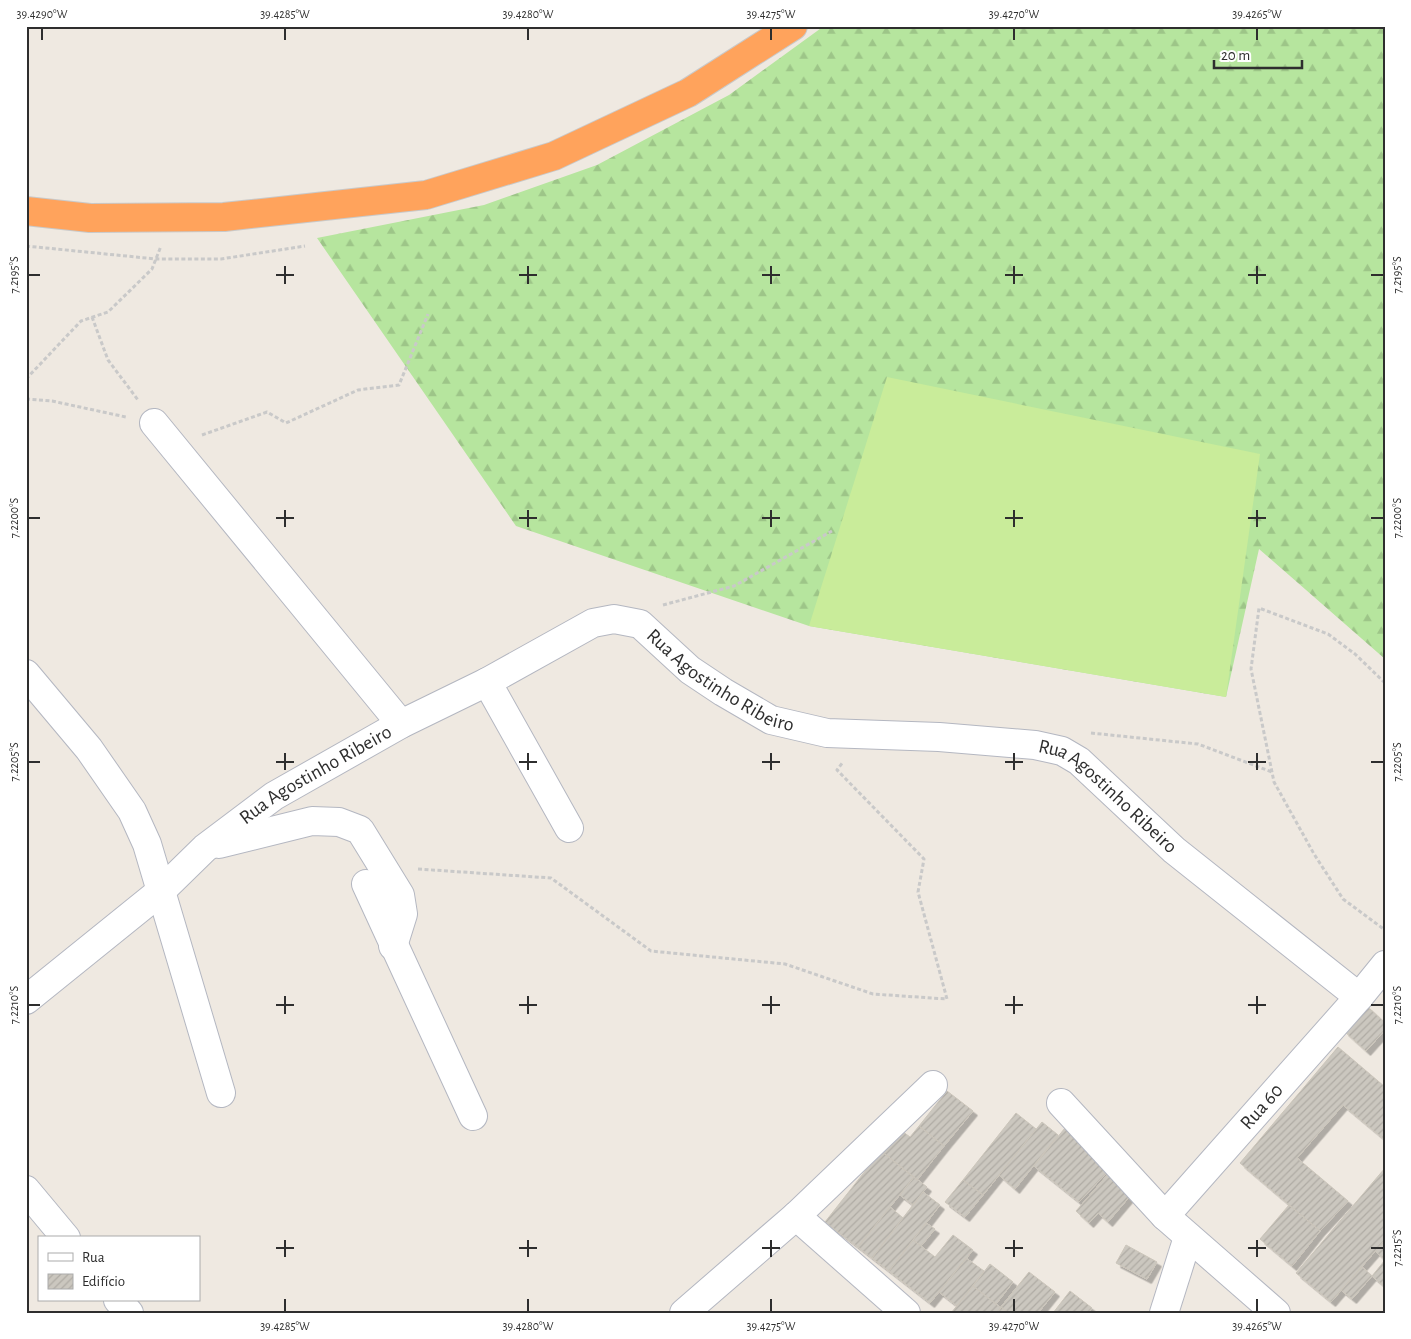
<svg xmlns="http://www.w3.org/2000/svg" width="1411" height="1339" viewBox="0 0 1411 1339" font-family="'Alegreya Sans',sans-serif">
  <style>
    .forest { fill: url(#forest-firs) }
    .pitch { fill: #c9ec9a }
    .building { fill: url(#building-hatch); stroke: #cbc5ba; filter: url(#shadow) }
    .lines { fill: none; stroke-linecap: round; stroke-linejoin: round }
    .minor-casing { stroke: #b4b7c1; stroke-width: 30 }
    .highway-casing { stroke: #c9c9c9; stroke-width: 30 }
    .path { stroke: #c9c9c9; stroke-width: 3; stroke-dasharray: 4 2.5; stroke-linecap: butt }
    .minor { stroke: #fff; stroke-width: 28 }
    .highway { stroke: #ffa35c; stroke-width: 28 }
    .ticks { fill: none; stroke: #2e2e2e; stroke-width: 2 }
    .labels { text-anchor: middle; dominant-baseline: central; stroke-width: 5; stroke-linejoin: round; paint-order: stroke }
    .street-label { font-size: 20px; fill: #2e2e2e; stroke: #fff }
    .neatline { fill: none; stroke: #2e2e2e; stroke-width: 2 }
    .ticks-label { font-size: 12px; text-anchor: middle; fill: #2e2e2e }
  </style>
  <defs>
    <pattern id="forest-firs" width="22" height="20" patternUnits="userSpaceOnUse" patternTransform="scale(1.25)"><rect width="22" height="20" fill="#b6e59e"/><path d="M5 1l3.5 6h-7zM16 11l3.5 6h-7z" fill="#9dc588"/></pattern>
    <pattern id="building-hatch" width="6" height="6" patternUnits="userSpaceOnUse" patternTransform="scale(1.25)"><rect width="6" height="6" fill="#cbc7bf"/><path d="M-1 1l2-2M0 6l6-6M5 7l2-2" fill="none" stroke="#afaba4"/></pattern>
    <filter id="shadow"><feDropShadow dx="4.5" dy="4.5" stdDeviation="0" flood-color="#0004"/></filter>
  </defs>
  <rect width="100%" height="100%" fill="#efe9e1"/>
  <path class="forest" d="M824,26H1385V659L1259,549L1226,697L809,626L516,526L317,238L484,205L597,165L729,95Z"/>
  <path class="pitch" d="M887,377L1260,454L1226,697L809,626Z"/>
  <path class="building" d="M1367,1006L1385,1023V1030L1366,1051L1344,1031Z
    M1338,1047L1385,1087V1140L1343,1105L1297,1158L1348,1201L1320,1231L1240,1163Z
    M947,1091L973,1111L944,1146L919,1126Z
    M1016,1113L1036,1129L983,1195L963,1180Z
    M1042,1122L1058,1135L1015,1189L999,1175Z
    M919,1126L944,1146L917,1180L881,1151L899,1129L910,1137Z
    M1065,1128L1113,1166L1079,1202L1034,1166Z
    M881,1151L914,1177L858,1247L825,1222Z
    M1124,1156L1147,1176L1108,1222L1098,1213L1089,1223L1076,1211Z
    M1385,1168V1240L1331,1302L1296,1273Z
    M914,1177L927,1187L913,1205L900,1195Z
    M963,1180L983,1195L965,1217L945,1202Z
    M923,1192L940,1205L889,1271L872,1258Z
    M1289,1205L1320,1231L1292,1266L1260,1239Z
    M890,1207L903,1218L872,1258L858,1247Z
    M926,1223L935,1229L921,1246L913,1240Z
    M953,1235L973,1250L930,1303L889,1271L913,1240L935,1257Z
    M1385,1240V1287L1372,1276L1385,1260L1375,1251Z
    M1126,1245L1157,1262L1147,1279L1116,1263Z
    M966,1258L984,1271L957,1306L939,1292Z
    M990,1264L1013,1282L996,1304L973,1286Z
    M1362,1267L1372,1276L1352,1299L1341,1290Z
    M1029,1272L1055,1292L1038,1313H1009L1001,1307Z
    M973,1286L1001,1308L997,1313H951Z
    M1070,1291L1092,1308L1088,1313H1053Z
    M1001,1307L1009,1313H997Z"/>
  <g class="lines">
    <g class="minor-casing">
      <g id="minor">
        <path d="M154,423L401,724"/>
        <path d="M26,674L89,749L132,811L147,844L221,1093"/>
        <path d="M487,682L569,828"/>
        <path d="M219,844L312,821L339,822L360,830L400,895L403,914L393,946"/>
        <path d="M366,884L473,1116"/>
        <path id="s1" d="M26,1000L161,891L205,848L274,796L401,724L487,682L593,623L614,619L640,624L690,670L723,692L771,720L827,733L939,737L1035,745L1062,751L1079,761L1174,850L1359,997"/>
        <path d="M1061,1103L1165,1216L1276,1313"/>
        <path d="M26,1190L66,1238"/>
        <path d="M796,1216L906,1313"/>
        <path id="s2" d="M1165,1216L1359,997L1385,965"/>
        <path d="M118,1300L129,1313"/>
        <path d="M684,1313L796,1216L933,1085"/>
        <path d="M1164,1313L1188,1237"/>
      </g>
    </g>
    <g class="highway-casing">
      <path id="highway" d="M26,211L90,218L224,217L426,195L554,156L688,93L793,26"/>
    </g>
    <path class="path" d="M26,246L156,259H221L305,246
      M92,317L108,360L138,400
      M26,379L81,321L108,312L152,269L161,246
      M26,399L52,401L126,417
      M202,435L267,412L286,423L358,390L399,385L428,314
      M663,605L734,586L832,531
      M1385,683L1355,654L1328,634L1259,608L1251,669L1274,782L1314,854L1343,899L1385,930
      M1091,733L1198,744L1272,772
      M418,869L551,878L651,951L785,964L873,994L947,999L918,892L924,859L837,770L843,762"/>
    <use href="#minor" class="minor"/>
    <use href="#highway" class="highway"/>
  </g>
  <path class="ticks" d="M42,28V40M285,28V40M528,28V40M771,28V40M1014,28V40M1257,28V40M285,266V284M528,266V284M771,266V284M1014,266V284M1257,266V284M28,275H40M276,275H294M519,275H537M762,275H780M1005,275H1023M1248,275H1266M1371,275H1384M285,510V527M528,510V527M771,510V527M1014,510V527M1257,510V527M28,518H40M276,518H294M519,518H537M762,518H780M1005,518H1023M1248,518H1266M1371,518H1384M285,753V770M528,753V770M771,753V770M1014,753V770M1257,753V770M28,762H40M276,762H294M519,762H537M762,762H780M1005,762H1023M1248,762H1266M1371,762H1384M285,996V1014M528,996V1014M771,996V1014M1014,996V1014M1257,996V1014M28,1005H40M276,1005H294M519,1005H537M762,1005H780M1005,1005H1023M1248,1005H1266M1371,1005H1384M285,1240V1257M528,1240V1257M771,1240V1257M1014,1240V1257M1257,1240V1257M276,1248H294M519,1248H537M762,1248H780M1005,1248H1023M1248,1248H1266M1371,1248H1384M285,1299V1312M528,1299V1312M771,1299V1312M1014,1299V1312M1257,1299V1312"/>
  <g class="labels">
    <g class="street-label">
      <text stroke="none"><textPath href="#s1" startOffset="832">Rua Agostinho Ribeiro</textPath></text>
      <text stroke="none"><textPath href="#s1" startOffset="368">Rua Agostinho Ribeiro</textPath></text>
      <text stroke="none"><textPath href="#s1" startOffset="1252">Rua Agostinho Ribeiro</textPath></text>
      <text stroke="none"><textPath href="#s2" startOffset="146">Rua 60</textPath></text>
    </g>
  </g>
  <rect width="1411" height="1339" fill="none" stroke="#ffffff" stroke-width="55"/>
  <rect x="38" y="1236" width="162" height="65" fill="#ffffff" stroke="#ababab"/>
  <rect x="48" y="1253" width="25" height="8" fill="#ffffff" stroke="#ababab"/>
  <text x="82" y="1262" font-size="15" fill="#2e2e2e">Rua</text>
  <rect x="48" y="1274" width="25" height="15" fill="url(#building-hatch)" stroke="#ababab"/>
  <text x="82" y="1286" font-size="15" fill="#2e2e2e">Edifício</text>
  <path d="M1214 60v8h88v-8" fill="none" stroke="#2e2e2e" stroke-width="2.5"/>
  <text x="1221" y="60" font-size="15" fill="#2e2e2e" stroke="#ffffff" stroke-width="4" paint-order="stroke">20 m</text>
  <rect x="28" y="28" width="1356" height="1284" class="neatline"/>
  <g class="ticks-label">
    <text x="42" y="18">39.4290°W</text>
    <text x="285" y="18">39.4285°W</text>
    <text x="528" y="18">39.4280°W</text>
    <text x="771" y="18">39.4275°W</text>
    <text x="1014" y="18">39.4270°W</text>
    <text x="1257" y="18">39.4265°W</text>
    <text transform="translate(14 275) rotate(-90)" y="4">7.2195°S</text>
    <text transform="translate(1397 275) rotate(-90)" y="4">7.2195°S</text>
    <text transform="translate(14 518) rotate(-90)" y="4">7.2200°S</text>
    <text transform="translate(1397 518) rotate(-90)" y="4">7.2200°S</text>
    <text transform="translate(14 762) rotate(-90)" y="4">7.2205°S</text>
    <text transform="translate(1397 762) rotate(-90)" y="4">7.2205°S</text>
    <text transform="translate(14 1005) rotate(-90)" y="4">7.2210°S</text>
    <text transform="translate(1397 1005) rotate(-90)" y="4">7.2210°S</text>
    <text transform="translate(1397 1248) rotate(-90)" y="4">7.2215°S</text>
    <text x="285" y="1330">39.4285°W</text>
    <text x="528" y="1330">39.4280°W</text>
    <text x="771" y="1330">39.4275°W</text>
    <text x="1014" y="1330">39.4270°W</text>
    <text x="1257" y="1330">39.4265°W</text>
  </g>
</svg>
